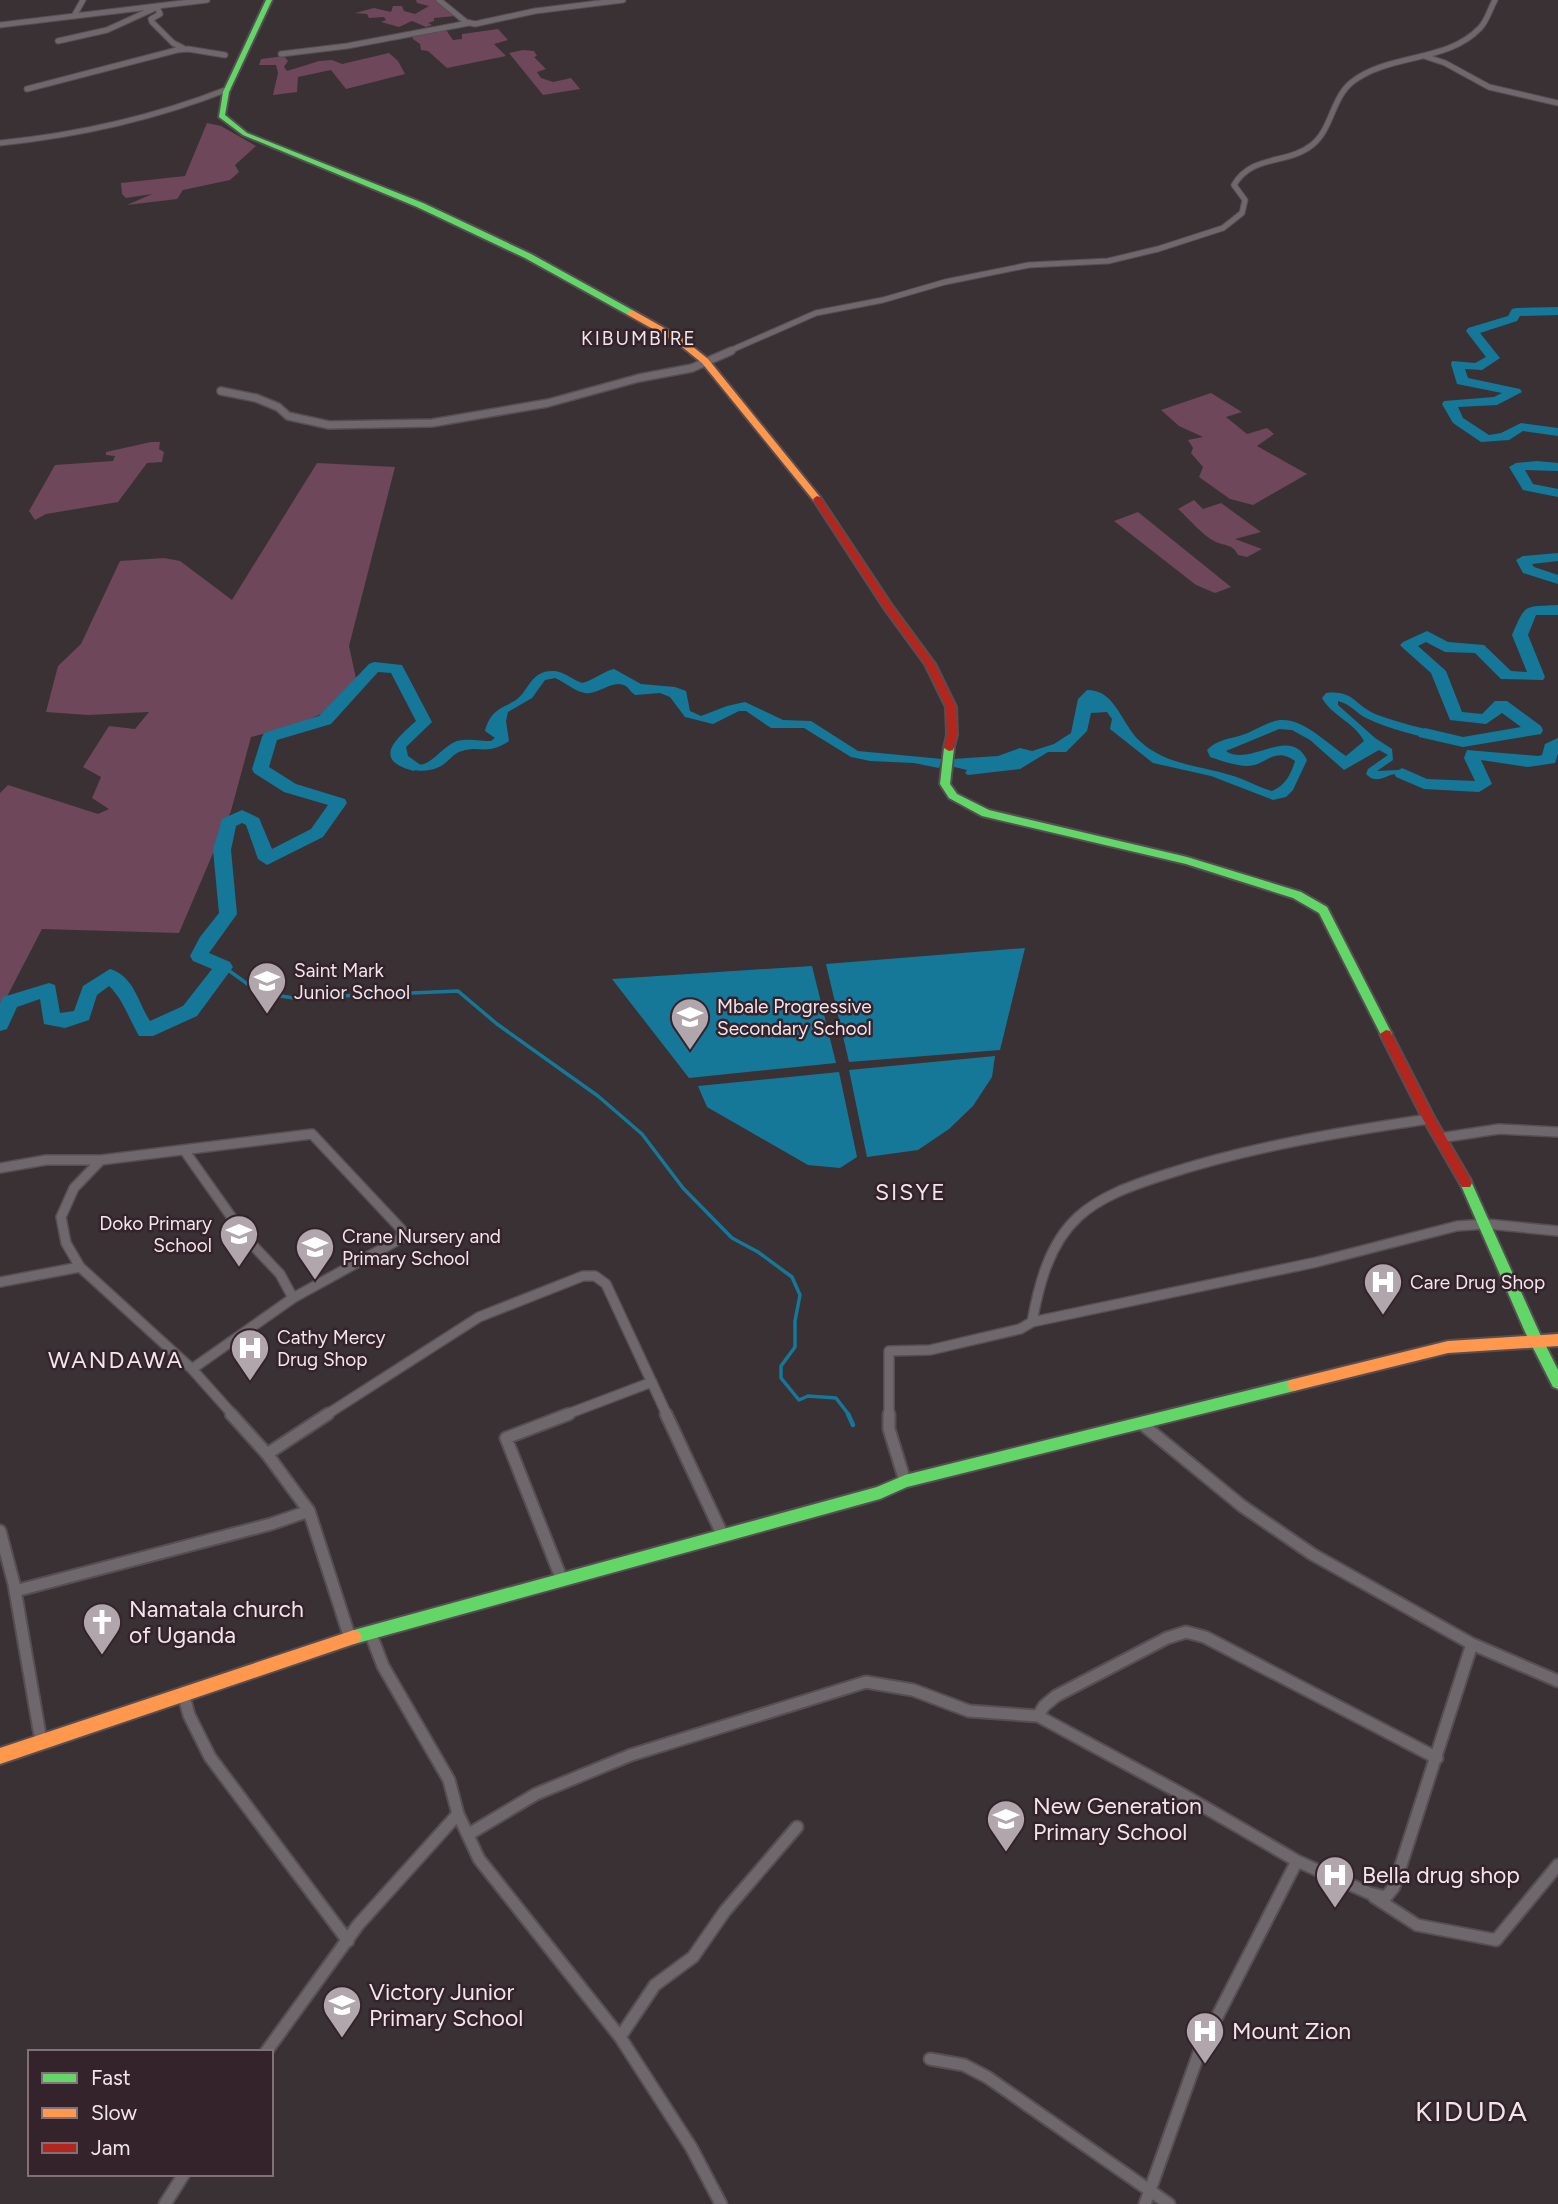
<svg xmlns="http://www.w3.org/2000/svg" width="1558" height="2204" viewBox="0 0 1558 2204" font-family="Figtree,sans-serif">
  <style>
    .green { fill: #6e475a }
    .water { fill: #157899 }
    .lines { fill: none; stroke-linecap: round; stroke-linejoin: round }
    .stream-far1 { stroke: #157899; stroke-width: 3.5 }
    .stream { stroke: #157899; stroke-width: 4.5 }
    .river { fill: #157899; fill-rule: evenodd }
    .street-far3-casing { stroke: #574e53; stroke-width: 7 }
    .street-far2-casing { stroke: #574e53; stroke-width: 10 }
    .street-far1-casing { stroke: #574e53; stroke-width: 12 }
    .street-casing { stroke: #574e53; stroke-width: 15 }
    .fast-casing { stroke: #574e53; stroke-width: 4 }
    .slow-casing { stroke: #574e53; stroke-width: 4 }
    .jam-casing { stroke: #574e53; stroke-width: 4 }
    .street-far3 { stroke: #6e676b; stroke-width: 5 }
    .street-far2 { stroke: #6e676b; stroke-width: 7 }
    .street-far1 { stroke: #6e676b; stroke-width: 9 }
    .street { stroke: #6e676b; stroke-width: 11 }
    .fast { fill: #63d668; fill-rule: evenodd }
    .slow { fill: #ff974d; fill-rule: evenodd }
    .jam { fill: #b3261e; fill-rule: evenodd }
    .labels { text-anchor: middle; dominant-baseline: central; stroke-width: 5; stroke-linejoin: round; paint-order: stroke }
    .far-quarter-label { font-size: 19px; letter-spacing: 2px; fill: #f1e5ea; stroke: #34232b }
    .poi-label { font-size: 19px; fill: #f1e5ea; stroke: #34232b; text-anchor: start }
    .quarter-label { font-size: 23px; letter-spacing: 2px; fill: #f1e5ea; stroke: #34232b }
    .near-poi-label { font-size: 23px; fill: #f1e5ea; stroke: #34232b; text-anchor: start }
    .near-quarter-label { font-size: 28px; letter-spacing: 2px; fill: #f1e5ea; stroke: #34232b }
  </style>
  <rect width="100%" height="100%" fill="#3a3135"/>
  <path class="green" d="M416,0H440L455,16L434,18V21L428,23L432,25L426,27L412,21L399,27L381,22L386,20L384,17L369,18L367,14L355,13L374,8L391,12L393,6H402L404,11L415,14L429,6L417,3Z
    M498,29L508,40L494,44L506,56L447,68L428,51L421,50L420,44L413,39L412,35L446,30L453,40L462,39V34Z
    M523,50L534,51L537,56L534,57L546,69L537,72L541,78L553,82L571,78L580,89L543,95L509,53Z
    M389,53L398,61L405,74L346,89L331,70L298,77L297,92L273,95L278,73L276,65H259L261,59L284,56L288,61L284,67L287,71L319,61L332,60L342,64Z
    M207,123L221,126L256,146L235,165L239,172L230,180L183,190L177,199L127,205L152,194L126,198L122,194L121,183L185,176Z
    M1211,393L1242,412L1226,417L1247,434L1267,428L1274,434L1257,446L1307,474L1253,505L1230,499L1199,477L1203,467L1191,453L1193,448L1188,440L1203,437L1179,426L1161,410Z
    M151,442H160L159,449L164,452L162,462L147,463L118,502L46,514L35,520L29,511L55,465L113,461L115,456L106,455V452Z
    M317,463L395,467L349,646L357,683L321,714L298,725L251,737L231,811L179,933L42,929L0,1010V793L8,785L98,814L109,809L92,798L101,777L83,767L109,726L135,729L149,712L88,715L46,712L58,666L81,644L120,561L164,558L180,561L232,600Z
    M1194,500L1203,509L1221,503L1261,532L1235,539L1262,549L1247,557L1238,555C1233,544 1225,546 1216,542C1201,535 1190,519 1178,509Z
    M1138,512L1231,587L1215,593L1196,585L1114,521Z"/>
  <path class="water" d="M614,669L641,684L675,687L686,691L690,711L701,716L727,706L745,702L783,720L811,721L858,751L942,759L939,768L914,763L870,761L851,757L804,728H771L746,711H739L713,724L685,717L670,697L660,693L635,695C632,693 630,690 627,687C614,677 598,696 585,693C574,691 565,682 555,678L545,680L532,698L508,712L506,721L509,741C487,756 481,745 462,751C453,753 448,763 439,767C421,775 401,771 396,750H402C422,785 438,747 457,741C467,738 481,741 491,741L495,738L485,731C492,703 511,709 523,693C531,682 536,671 552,671C564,671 571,679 582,683C594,680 602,672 614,669Z
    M1087,690C1116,689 1122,727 1142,743C1169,767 1209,766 1242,779C1252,783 1261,788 1272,791C1285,786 1291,774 1295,761C1274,746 1267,765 1248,766C1236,766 1222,761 1210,757L1207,750C1216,740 1229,739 1242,735C1252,732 1262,725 1272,722C1298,712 1326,743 1346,756L1364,741C1354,722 1332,716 1322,698L1326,693C1354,690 1354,705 1375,714C1399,723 1425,729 1450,735L1446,742C1419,736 1391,730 1366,718C1356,713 1351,704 1338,701V705L1375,738L1392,749L1393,760L1377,771L1398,770L1424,784L1407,780L1397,774C1385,774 1378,786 1366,774L1368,769L1388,755L1379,750L1344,770L1310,740L1292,730L1279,729L1226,751C1250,768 1290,724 1307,760L1293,790L1286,797L1273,800L1211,776L1153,763L1110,729L1112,719L1107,712L1091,713L1087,731L1066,752H1048L1020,769L968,775L965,773L967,770L950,766L952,759L998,756L1020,748L1032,751L1054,744L1071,733L1078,699Z
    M1025,948L1000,1050L849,1062L826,964Z
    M812,966L836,1063L689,1078L612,979Z
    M995,1056L992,1077L973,1106L949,1129L918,1150L867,1157L849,1070Z
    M839,1072L857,1157L840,1168L808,1165L707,1107L698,1086Z"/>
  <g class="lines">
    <path class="stream-far1" d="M224,967L260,993L294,998L458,991L497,1024L598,1096L642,1134L683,1188L732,1238L758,1252L792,1277L800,1295L795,1321V1347L781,1366V1378L799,1400L808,1396L836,1398L849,1415"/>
    <path class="stream" d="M848,1414L853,1425"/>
    <path class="river" d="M1558,307V315L1520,316L1517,321L1480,333L1500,358L1482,370L1465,369L1468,378L1520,389L1522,392L1497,405L1458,407L1463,418L1489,435L1501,433L1521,423L1558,428V436L1523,431L1509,440L1481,442L1453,423L1442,404L1444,401L1494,397L1502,393L1457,384L1451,364L1452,361L1475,363L1486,357L1466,331L1468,328L1508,316L1512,309L1516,308Z
      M1537,461L1558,463V471L1525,470L1533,484L1558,489V497L1523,490L1509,467L1516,463Z
      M1558,553V561L1532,564L1534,567L1558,575V584L1523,573L1516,560L1523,556Z
      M1558,605V615H1536L1528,635L1545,677L1543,680L1501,679L1475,653L1445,652L1426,642L1418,646L1446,671L1462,712L1482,714L1495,701H1507L1541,726L1543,730L1541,734L1463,747L1419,737L1417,733L1425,728L1463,737L1521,727L1502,713L1486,724L1450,720L1431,673L1403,648L1400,645L1403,642L1427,631L1448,642L1484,645L1511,671L1527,672L1512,635C1526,603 1523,607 1558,605Z
      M374,662L402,665L432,722L406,747L408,756L422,766L414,771C371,760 396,739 416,721L391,673L378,672L331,724L277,740L269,767L296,784L345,799L347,803L323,837L267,865L258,859L246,825L242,823L236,826L231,850L237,914L209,953L230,962L233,967L197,1016L153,1036H139C129,1019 123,999 109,986L97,995L89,1020L65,1028L44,1024L40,999L17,1007L7,1029L0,1031V1004L3,997L49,983L55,985L60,1013L74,1011L83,986L110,969C135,977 138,1003 150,1021L183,1006L212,969L193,961L190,956L200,937L219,913L213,850L222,819L242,810L259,818L272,849L311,829L328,805L284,792L254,773L252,769L262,737L264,733L319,716L369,664Z
      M1558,738V754L1555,763L1528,767L1481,760L1492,784L1479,792L1424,789L1396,777L1394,773L1402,768L1427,779L1475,781L1464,758L1467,750L1538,756L1542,755L1545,744Z"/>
    <g class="street-far3-casing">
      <path id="street-far3" d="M439,0L466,22L475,24L535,11L623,0
        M157,7L160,14L151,19L152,22L173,43L183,48
        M74,16L83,0
        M0,25L207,0
        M58,41L107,30L153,9
        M281,54L347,46L469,23
        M1424,56L1445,63L1489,87L1558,103
        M27,89L177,50L188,49L225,55
        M0,143C79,135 154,118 228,89
        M727,352L816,313L883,300L945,282L1029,265L1108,261L1158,249L1223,228L1242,213L1245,200L1234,185C1252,154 1287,165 1312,145C1332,129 1332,98 1352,82C1389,53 1447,63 1480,28C1487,21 1490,9 1495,0"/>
    </g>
    <g class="street-far2-casing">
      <path id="street-far2" d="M221,391L256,398L278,407L288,416L329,425L432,423L548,403L639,378L692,368L731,351"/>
    </g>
    <g class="street-far1-casing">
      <path id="street-far1" d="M1440,1138L1499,1129L1558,1132
        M184,1150L247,1239L280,1274L293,1298L192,1369
        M0,1168L46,1160H101
        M0,1282L80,1267
        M1032,1322L1317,1262L1457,1226L1487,1224L1558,1231
        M233,1415L192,1369L80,1267L66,1243L61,1217L74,1188L101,1160L312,1134L402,1230L400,1239L293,1298
        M326,1415L479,1317L583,1276H595L606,1284L667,1415
        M565,1415L652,1382
        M889,1415V1351L930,1350L1020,1329L1032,1322C1039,1284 1049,1244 1078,1217C1102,1195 1134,1185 1164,1175C1250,1147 1339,1132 1429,1119"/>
    </g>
    <g class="street-casing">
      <path id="street" d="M231,1414L267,1454L309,1511L350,1638
        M666,1414L723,1536
        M889,1414V1429L905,1481
        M1142,1424L1242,1506L1312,1554L1472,1644
        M267,1454L328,1414
        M0,1531L14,1584L41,1741
        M562,1580L506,1438L569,1414
        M15,1591L271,1524L309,1511
        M183,1693L189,1715L210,1757L348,1941
        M1038,1716L1044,1706L1056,1696L1167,1638L1186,1632L1205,1637L1437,1758
        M458,1814L479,1859L620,2037L691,2147L721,2204
        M469,1834L536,1794L631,1755L866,1682L913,1690L969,1711L1038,1716L1182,1794L1297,1861L1369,1893L1386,1897L1394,1887L1472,1644L1558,1681
        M1374,1897L1417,1925L1496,1940L1558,1865
        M620,2037L655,1985L693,1957L725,1911L797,1827
        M266,2052L358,1925L458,1814L449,1780L383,1666L370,1632
        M930,2059L964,2065L987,2077L1169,2204
        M165,2204L184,2174
        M1145,2204L1200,2050L1297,1861"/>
    </g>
    <g class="fast-casing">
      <path id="fast" d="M266,0H272L229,92L225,115L247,133L423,203L531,254L634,311V315H628L525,258L417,207L243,135L219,117L223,92Z
        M949,745L954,748L950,784L957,794L989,810L1187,857L1301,892L1327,907L1392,1034L1390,1037H1382L1319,913L1293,898L1186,864L982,816L949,798L940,784L944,748Z
        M1466,1178L1470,1179L1540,1334L1558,1370V1389L1553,1387L1526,1334L1460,1183L1462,1179Z
        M1294,1379L1299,1381L1301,1385L1299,1389L1294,1391L907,1487L880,1499L354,1644L349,1642L346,1637L349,1632L354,1630L877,1487L905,1475Z"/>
    </g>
    <g class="slow-casing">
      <path id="slow" d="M628,311H634L682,338L708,359L820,497V501H814L702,363L676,342L628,315Z
        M1558,1334V1346L1448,1353L1294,1391L1289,1389L1287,1385L1289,1381L1294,1379L1448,1341Z
        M354,1630L359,1632L362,1637L359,1642L354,1644L0,1764V1748Z"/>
    </g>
    <g class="jam-casing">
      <path id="jam" d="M817,496L820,497L893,607L935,664L956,707L957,735L953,750L949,751L944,748L947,735L946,707L925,664L884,608L813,499Z
        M1386,1030L1390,1031L1434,1117L1470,1179L1472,1183L1470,1187H1462L1423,1119L1380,1034Z"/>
    </g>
    <use href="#street-far3" class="street-far3"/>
    <use href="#street-far2" class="street-far2"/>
    <use href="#street-far1" class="street-far1"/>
    <use href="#street" class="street"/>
    <use href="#fast" class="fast"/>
    <use href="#slow" class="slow"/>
    <use href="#jam" class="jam"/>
  </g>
  <defs>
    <g id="school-pin" transform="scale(2.0125)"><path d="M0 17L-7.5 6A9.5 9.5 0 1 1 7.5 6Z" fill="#b1a6ab" stroke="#34232b"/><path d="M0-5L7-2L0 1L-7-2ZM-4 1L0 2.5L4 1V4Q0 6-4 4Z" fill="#fff"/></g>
    <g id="hospital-pin" transform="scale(2.0125)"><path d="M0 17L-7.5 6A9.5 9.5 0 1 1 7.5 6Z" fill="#b1a6ab" stroke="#34232b"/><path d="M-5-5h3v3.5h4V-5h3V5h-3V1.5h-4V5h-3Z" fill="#fff"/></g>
    <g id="church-pin" transform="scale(2.0125)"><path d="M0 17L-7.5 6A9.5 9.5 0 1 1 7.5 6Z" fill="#b1a6ab" stroke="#34232b"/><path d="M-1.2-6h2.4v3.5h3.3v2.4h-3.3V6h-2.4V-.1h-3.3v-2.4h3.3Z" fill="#fff"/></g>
  </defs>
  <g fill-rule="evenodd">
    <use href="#school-pin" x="267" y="981"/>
    <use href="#school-pin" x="690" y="1017"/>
    <use href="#school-pin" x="239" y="1234"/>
    <use href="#school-pin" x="315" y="1247"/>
    <use href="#hospital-pin" x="1383" y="1282"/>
    <use href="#hospital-pin" x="250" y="1348"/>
    <use href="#church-pin" x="102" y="1622"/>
    <use href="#school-pin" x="1006" y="1819"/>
    <use href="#hospital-pin" x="1335" y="1875"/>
    <use href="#school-pin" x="342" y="2005"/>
    <use href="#hospital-pin" x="1205" y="2031"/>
  </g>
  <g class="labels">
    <g class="far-quarter-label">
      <text x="639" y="338">KIBUMBIRE</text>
    </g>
    <g class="poi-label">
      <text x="294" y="970">Saint Mark<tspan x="294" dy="22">Junior School</tspan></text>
      <text x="717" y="1006">Mbale Progressive<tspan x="717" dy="22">Secondary School</tspan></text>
      <text x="212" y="1223" text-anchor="end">Doko Primary<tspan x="212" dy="22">School</tspan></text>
      <text x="342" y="1236">Crane Nursery and<tspan x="342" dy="22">Primary School</tspan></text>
      <text x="1410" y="1282">Care Drug Shop</text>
      <text x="277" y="1337">Cathy Mercy<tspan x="277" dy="22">Drug Shop</tspan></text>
    </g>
    <g class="quarter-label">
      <text x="911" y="1192">SISYE</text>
      <text x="116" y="1360">WANDAWA</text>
    </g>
    <g class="near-poi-label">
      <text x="129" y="1609">Namatala church<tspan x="129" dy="26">of Uganda</tspan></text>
      <text x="1033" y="1806">New Generation<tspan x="1033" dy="26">Primary School</tspan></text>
      <text x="1362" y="1875">Bella drug shop</text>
      <text x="369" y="1992">Victory Junior<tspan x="369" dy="26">Primary School</tspan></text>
      <text x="1232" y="2031">Mount Zion</text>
    </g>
    <g class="near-quarter-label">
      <text x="1472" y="2111">KIDUDA</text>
    </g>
  </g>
  <rect x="28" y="2050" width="245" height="126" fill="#34232b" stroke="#807177" stroke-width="2"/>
  <rect x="42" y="2073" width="35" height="10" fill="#63d668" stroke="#807177" stroke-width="2"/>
  <text x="91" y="2085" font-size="21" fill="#f1e5ea">Fast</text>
  <rect x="42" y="2108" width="35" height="10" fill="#ff974d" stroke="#807177" stroke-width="2"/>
  <text x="91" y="2120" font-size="21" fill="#f1e5ea">Slow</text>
  <rect x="42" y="2143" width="35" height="10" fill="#b3261e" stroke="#807177" stroke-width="2"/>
  <text x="91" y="2155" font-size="21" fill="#f1e5ea">Jam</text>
</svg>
